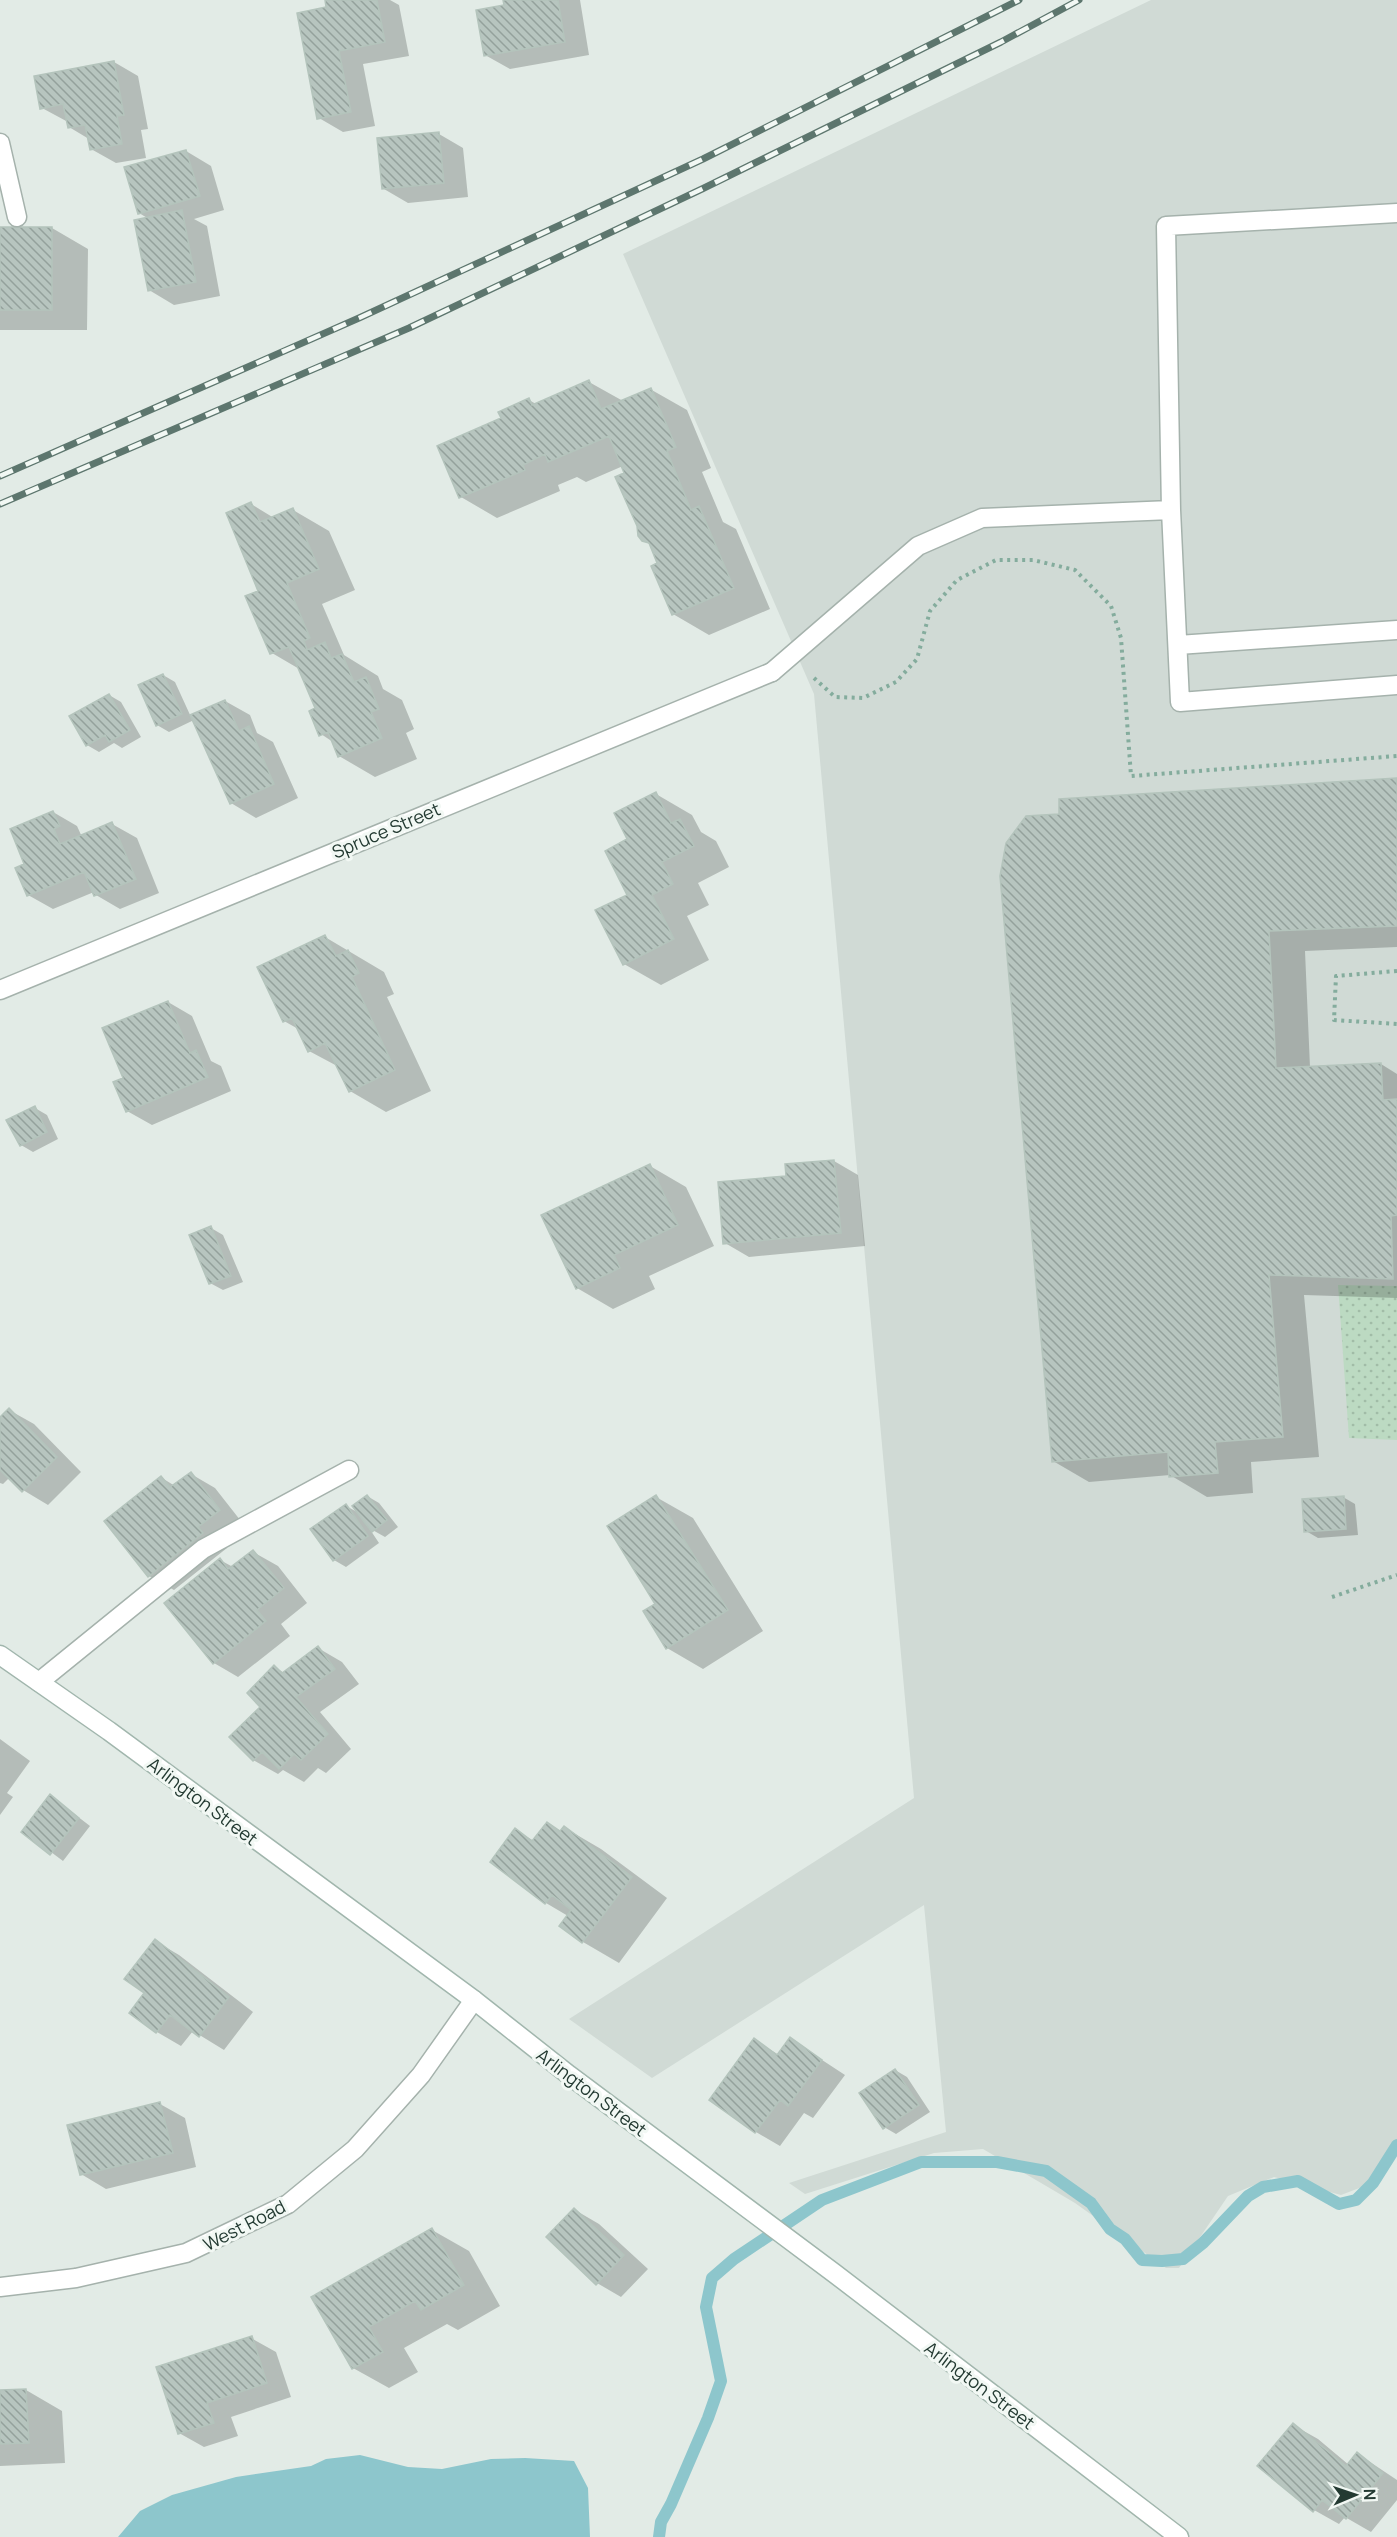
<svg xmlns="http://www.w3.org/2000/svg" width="1397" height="2537" viewBox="0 0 1397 2537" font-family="Manrope,sans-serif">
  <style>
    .built { fill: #d0dad5 }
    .park { fill: url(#park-dots) }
    .water { fill: #8dc6cc }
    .shadow { fill: #0003 }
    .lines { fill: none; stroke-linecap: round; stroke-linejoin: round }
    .stream { stroke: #8dc6cc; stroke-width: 12 }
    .building { fill: url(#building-back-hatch); stroke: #b4c4bc; stroke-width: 1.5 }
    .lane-casing { stroke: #a5b2ac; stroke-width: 21 }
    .street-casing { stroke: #a5b2ac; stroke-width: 21 }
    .secondary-casing { stroke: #a1b6ad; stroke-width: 21 }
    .path { stroke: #84ac9d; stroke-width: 4; stroke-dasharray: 3 4.5; stroke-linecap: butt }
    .lane { stroke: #fff; stroke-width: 18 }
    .street { stroke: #fff; stroke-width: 18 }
    .secondary { stroke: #fff; stroke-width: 18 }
    .rail-casing { stroke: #5d766e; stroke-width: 7 }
    .rail { stroke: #f2f8f4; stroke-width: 4.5; stroke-dasharray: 14; stroke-linecap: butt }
    .labels { text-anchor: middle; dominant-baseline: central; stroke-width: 6; stroke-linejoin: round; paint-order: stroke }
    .street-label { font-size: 18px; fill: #233a32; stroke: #f2f8f4 }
  </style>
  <defs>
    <pattern id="park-dots" width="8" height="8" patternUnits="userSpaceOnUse" patternTransform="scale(1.5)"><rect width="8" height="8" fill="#bcdac2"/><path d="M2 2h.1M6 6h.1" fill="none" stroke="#a1bca7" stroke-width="1.8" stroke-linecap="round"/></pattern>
    <pattern id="building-back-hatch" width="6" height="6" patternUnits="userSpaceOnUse" patternTransform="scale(1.5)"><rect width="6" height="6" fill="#b7c5bf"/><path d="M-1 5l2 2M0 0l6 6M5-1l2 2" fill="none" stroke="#94a19c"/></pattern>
  </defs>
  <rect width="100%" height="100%" fill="#e2ebe6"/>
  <path class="built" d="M1151,0H1397V2150L1375,2182L1341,2195L1274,2177L1228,2196L1179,2268H1166L1075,2203L983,2149L934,2153L805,2194L789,2183L946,2132L924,1905L652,2078L569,2019L914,1798L814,694L623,254Z"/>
  <path class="park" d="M1338,1285L1397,1286V1440L1349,1438Z"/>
  <path class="water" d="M360,2455L408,2467L442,2469L491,2459L525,2458L574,2461L588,2488L590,2537H118L140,2511L172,2495L236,2477L311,2466L326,2459Z"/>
  <path class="shadow" d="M327,0H390L399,5L409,56L363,64L375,126L343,132L319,118Z
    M504,0H580L589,55L510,69L485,55L505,6Z
    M114,62L138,76L148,129L141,130L146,158L116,163L91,149L89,139L69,127L68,122L42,108Z
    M439,134L463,148L468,197L408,203L384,189Z
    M186,151L211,166L224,210L194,219L207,226L220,296L174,305L149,290V219L139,213Z
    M0,228H52L88,249L87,330H0Z
    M589,382L623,401L650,389L687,410L711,468L702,472L723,522L736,529L770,609L709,635L673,614L659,564L651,545L643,540L623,466L586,482L577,477L558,485L560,491L497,518L461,497L503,419L529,400L536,404Z
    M251,504L274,518L293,510L329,531L355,590L322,604L344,655L378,676L383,689L402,700L414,729L406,733L417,759L375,777L339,756L333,742L321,734L317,709L301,670L272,653L247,597L260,592Z
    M163,675L175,682L191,717L225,701L250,715L257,733L273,742L298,798L256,818L231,803L194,720L169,732L157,725Z
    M109,695L121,702L141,737L122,748L114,743L99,752L87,745Z
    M1397,779V947L1305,951L1310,1067L1381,1064L1397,1074V1298L1304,1295L1319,1457L1251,1462L1253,1493L1207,1497L1170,1475L1089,1482L1053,1461L1002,876Z
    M656,794L692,815L701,832L716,841L729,867L698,883L709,905L687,916L709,960L661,985L624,964L629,895Z
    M53,812L77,826L82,837L112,824L137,838L159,893L120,909L96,895L94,892L53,909L28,895Z
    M325,937L384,972L394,994L387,997L431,1091L386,1112L350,1091L339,1067L309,1051L300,1030L284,1021L259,968Z
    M168,1002L192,1016L211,1061L221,1066L231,1091L152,1125L127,1111L125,1079Z
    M35,1108L47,1115L58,1139L33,1152L21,1145Z
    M834,1161L858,1175L865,1246L749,1257L725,1243L788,1178Z
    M650,1166L686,1187L714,1246L649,1276L655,1289L613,1309L577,1288Z
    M211,1228L223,1235L243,1282L223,1290L210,1283Z
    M9,1410L34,1424L81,1472L48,1505L23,1490L10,1477L3,1484L0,1483V1419Z
    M191,1474L215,1488L244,1525L222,1541L227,1548L174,1590L149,1576L162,1478L175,1486Z
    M367,1496L379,1503L398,1527L385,1537L369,1528L379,1543L346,1567L334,1560L346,1506L359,1513Z
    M656,1497L693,1518L763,1631L703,1669L667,1648L657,1604Z
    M1343,1497L1355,1504L1358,1535L1318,1538L1306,1531Z
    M253,1552L278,1566L307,1603L281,1624L290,1636L238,1677L214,1663L220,1560L233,1567Z
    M318,1648L342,1662L359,1684L320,1712L351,1749L326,1773L318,1768L304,1782L283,1770L278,1774L253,1760L263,1707L275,1667L284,1673Z
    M0,1739L30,1761L7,1793L13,1797L0,1815Z
    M51,1796L90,1826L63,1861L23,1831Z
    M547,1824L562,1832L565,1828L601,1849L667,1898L619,1963L583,1942L568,1916L546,1903L515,1830L534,1841Z
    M155,1941L179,1955L253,2012L224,2050L193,2031L181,2046L157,2032L146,1993Z
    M790,2039L845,2075L813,2118L804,2113L780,2146L756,2132L754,2040L779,2055Z
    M895,2070L907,2077L930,2112L896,2134L884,2127Z
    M160,2104L185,2118L196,2167L106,2189L81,2174Z
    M575,2210L599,2224L648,2269L621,2297L597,2283Z
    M432,2230L469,2251L500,2306L458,2330L447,2324L404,2348L418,2372L389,2388L353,2368L313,2297Z
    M251,2338L276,2352L291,2397L231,2417L238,2436L204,2447L179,2433Z
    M26,2390L62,2411L65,2463L0,2466V2392Z
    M1293,2425L1318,2439L1349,2465L1358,2454L1397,2480V2500L1371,2532L1345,2517L1339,2524L1314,2510Z"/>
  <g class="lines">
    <path class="stream" d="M659,2537L661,2522L671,2504L708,2418L721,2381L706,2307L712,2278L734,2259L822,2200L921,2162H997L1046,2171L1091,2203L1110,2229L1125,2239L1142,2260L1162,2261L1183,2259L1203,2243L1248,2196L1263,2187L1298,2181L1339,2204L1356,2200L1373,2183L1397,2145"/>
  </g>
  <path class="building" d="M325,0H377L385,42L339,51L351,112L317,119L297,13L326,7Z
    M503,0H558L565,42L484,56L476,10L504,5Z
    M114,61L124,115L117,116L122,144L90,150L85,125L68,128L63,104L40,109L34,76Z
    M439,132L444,183L382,189L377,138Z
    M186,150L200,196L138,214L124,167Z
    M182,210L196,282L148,291L134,220Z
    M0,227H52V310H0Z
    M589,380L601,409L651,388L676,447L667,451L691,510L699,506L734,588L672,615L651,566L657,563L649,543L642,541L638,536L637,526L615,477L624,473L609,436L548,462L545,454L523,465L525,470L459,498L437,446L501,418L498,412L529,398L532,405Z
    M251,502L260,522L293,508L319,569L287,583L310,638L304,641L307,650L325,642L331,658L342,654L354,682L366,677L379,709L371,712L382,738L338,757L328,732L319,736L309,711L315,708L289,647L270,654L245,596L258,591L226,513Z
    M163,674L182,714L156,726L138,685Z
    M109,694L130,730L109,742L105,735L86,746L69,716Z
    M225,700L239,731L249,726L274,784L230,804L190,715Z
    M1397,778V926L1269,931L1276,1068L1381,1063L1383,1100L1397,1099V1215L1391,1216L1393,1279L1269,1275L1283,1437L1215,1442L1218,1473L1169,1477L1168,1452L1052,1462L1000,876L1006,843L1026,816L1059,814V799Z
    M656,792L671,823L680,819L694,846L662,862L673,884L652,895L674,939L623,965L595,910L627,895L605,851L627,839L614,813Z
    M53,811L60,826L54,829L60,844L112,822L136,879L94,896L84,872L27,896L15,868L24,864L10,829Z
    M325,935L336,956L348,950L359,973L352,977L395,1070L349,1092L325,1043L308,1052L292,1018L283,1022L257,967Z
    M168,1001L190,1053L196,1050L208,1077L126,1112L113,1082L123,1078L102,1028Z
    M35,1106L47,1132L20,1146L6,1120Z
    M834,1160L841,1233L723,1244L718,1182L786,1176L785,1164Z
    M650,1164L678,1225L614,1255L620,1268L576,1289L541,1215Z
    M211,1226L231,1276L209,1284L189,1235Z
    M9,1408L57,1457L22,1492L0,1470V1417Z
    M191,1472L220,1510L198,1527L203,1533L148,1577L104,1521L161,1476L170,1487Z
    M367,1495L387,1520L372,1532L352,1506Z
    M656,1495L728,1610L666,1649L643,1611L655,1604L607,1526Z
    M1344,1496L1346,1529L1304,1532L1302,1499Z
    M346,1504L368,1536L333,1561L310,1529Z
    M253,1550L284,1588L257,1610L266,1621L213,1664L164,1603L220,1558L228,1569Z
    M318,1646L335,1669L296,1697L328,1734L301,1760L294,1754L279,1769L262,1752L253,1761L229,1737L260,1707L247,1693L274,1665L282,1673Z
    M50,1794L79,1818L50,1855L21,1832Z
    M547,1822L560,1831L564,1826L632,1877L582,1943L559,1926L571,1910L552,1895L545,1904L490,1862L515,1828L532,1841Z
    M155,1939L229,1997L199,2037L170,2015L156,2033L129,2013L144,1993L124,1979Z
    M790,2037L822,2060L788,2106L780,2100L755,2133L709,2100L754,2038L777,2055Z
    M895,2069L919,2105L883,2129L859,2093Z
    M160,2102L173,2153L80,2175L67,2125Z
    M574,2208L624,2255L596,2285L546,2237Z
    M432,2228L464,2285L421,2310L415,2301L369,2327L383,2352L352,2369L311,2297Z
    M252,2336L267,2383L207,2403L214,2423L178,2434L156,2367Z
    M26,2389L29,2443L0,2444V2390Z
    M1293,2423L1346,2466L1357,2452L1383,2473L1346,2519L1322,2500L1313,2512L1257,2466Z"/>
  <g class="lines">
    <g class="lane-casing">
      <path id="lane" d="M0,143L17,217
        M1397,213L1166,226L1171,510L1180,702L1397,685
        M1178,645L1397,630
        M772,672L918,546L982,518L1171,510
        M39,1682L203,1549L349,1470"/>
    </g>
    <g class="street-casing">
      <path id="street" d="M0,990L772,672
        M0,2287L76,2278L186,2253L288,2204L355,2149L421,2075L474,2000"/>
    </g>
    <g class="secondary-casing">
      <path id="secondary" d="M0,1655L109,1731L474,2000L569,2075L834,2273L1179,2537"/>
    </g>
    <path class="path" d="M814,678L835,697L863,698L896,682L917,659L930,611L957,580L996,560H1033L1075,570L1111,606L1121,638L1131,776L1397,756
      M1397,971L1336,976L1334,1020L1397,1024
      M1332,1597L1397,1575"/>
    <use href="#lane" class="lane"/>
    <use href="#street" class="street"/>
    <use href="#secondary" class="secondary"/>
    <g class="rail-casing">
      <path id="rail" d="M0,476L359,318L703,159L1019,0
        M0,504L409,328L702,189L1001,42L1079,0"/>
    </g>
    <use href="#rail" class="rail"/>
  </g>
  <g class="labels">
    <g class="street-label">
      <text transform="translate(386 830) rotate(-23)">Spruce Street</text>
      <text transform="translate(203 1801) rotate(37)">Arlington Street</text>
      <text transform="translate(592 2092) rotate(37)">Arlington Street</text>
      <text transform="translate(244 2225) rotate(-27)">West Road</text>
      <text transform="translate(980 2385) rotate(37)">Arlington Street</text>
    </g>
  </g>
  <g transform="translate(1355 2495) rotate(88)" stroke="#f2f8f4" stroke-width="4.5" paint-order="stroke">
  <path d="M0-4.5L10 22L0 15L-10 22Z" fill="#233a32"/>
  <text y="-9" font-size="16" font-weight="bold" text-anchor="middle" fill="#233a32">N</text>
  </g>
</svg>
